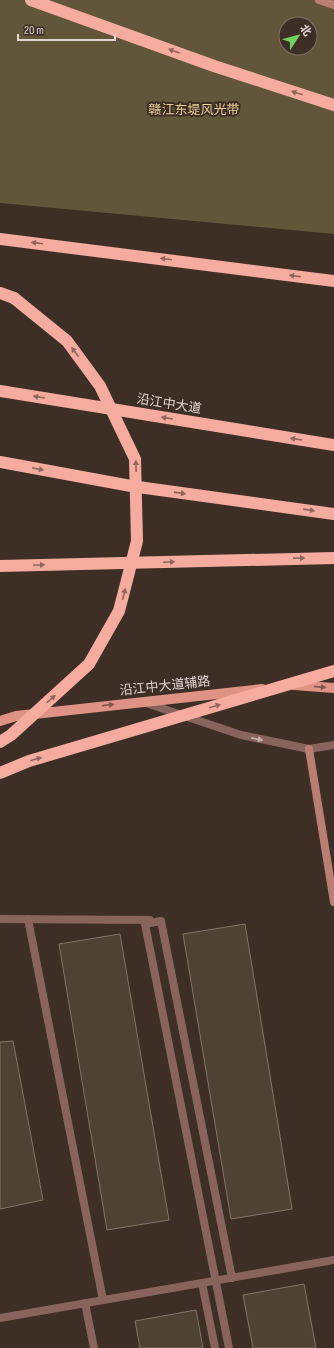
<svg xmlns="http://www.w3.org/2000/svg" width="334" height="1348" viewBox="0 0 334 1348" font-family="'Sofia Sans Condensed','Noto Sans SC',sans-serif">
  <style>
    .green { fill: #62563a; fill-rule: evenodd }
    .building { fill: #4e4235; stroke: #837568 }
    .lines { fill: none; stroke-linecap: round; stroke-linejoin: round }
    .lane { stroke: #89645c; stroke-width: 8 }
    .street { stroke: #89645c; stroke-width: 8 }
    .secondary { stroke: #ba7f73; stroke-width: 8 }
    .primary { stroke: #df9385; stroke-width: 10 }
    .highway { stroke: #f5ac9e; stroke-width: 12 }
    .highway-bridge { stroke: #f5ac9e; stroke-width: 12 }
    .oneway { fill: #90675c }
    .oneway2 { fill: #7e564c }
    .oneway3 { fill: #c6b4ae }
    .labels { text-anchor: middle; dominant-baseline: central; stroke-width: 4; stroke-linejoin: round; paint-order: stroke }
    .park-label { font-size: 13px; fill: #eacf94; stroke: #3d2e26 }
    .street-label { font-size: 13px; fill: #e0d6d1; stroke: #3d2e26 }
  </style>
  <rect width="100%" height="100%" fill="#3d2e26"/>
  <path class="green" d="M0,0H334V234L0,203ZM286,24H310V48H286Z"/>
  <path class="building" d="M245,924L292,1209L231,1219L183,934Z
    M120,934L169,1220L107,1230L59,944Z
    M13,1041L43,1200L0,1209V1042Z
    M304,1284L316,1348H253L243,1295Z
    M196,1310L203,1348H140L135,1321Z"/>
  <g class="lines">
    <path class="lane" d="M0,919L150,920
      M28,919L103,1300
      M202,1283L215,1348
      M85,1303L94,1348
      M0,1318L334,1260
      M229,1348L145,924L161,921L232,1278"/>
    <path class="street" d="M143,702L241,735L309,749L334,745"/>
    <path class="secondary" d="M319,0L334,5
      M309,749L334,902"/>
    <path class="primary" d="M294,685L334,688
      M0,721L16,716L262,689"/>
    <path class="highway" d="M31,0L214,66L334,105
      M0,239L334,281
      M0,293L14,298
      M0,391L334,445
      M0,462L131,486L334,514
      M0,566L334,558"/>
    <path class="highway-bridge" d="M0,742L11,735L89,664L119,611L137,541L135,459L100,386L67,341L14,298
      M0,773L29,761L334,671"/>
  </g>
  <defs><path id="oneway-solid" d="M-6-.8H1V-3.2L6.5 0L1 3.2V.8H-6Z"/></defs>
  <g class="oneway">
    <use href="#oneway-solid" transform="translate(174 51) rotate(-160)"/>
    <use href="#oneway-solid" transform="translate(297 93) rotate(-162)"/>
    <use href="#oneway-solid" transform="translate(37 243) rotate(-173)"/>
    <use href="#oneway-solid" transform="translate(166 259) rotate(-173)"/>
    <use href="#oneway-solid" transform="translate(295 276) rotate(-173)"/>
    <use href="#oneway-solid" transform="translate(75 352) rotate(-127)"/>
    <use href="#oneway-solid" transform="translate(39 397) rotate(-171)"/>
    <use href="#oneway-solid" transform="translate(167 418) rotate(-171)"/>
    <use href="#oneway-solid" transform="translate(296 439) rotate(-171)"/>
    <use href="#oneway-solid" transform="translate(136 466) rotate(-91)"/>
    <use href="#oneway-solid" transform="translate(38 469) rotate(11)"/>
    <use href="#oneway-solid" transform="translate(180 493) rotate(8)"/>
    <use href="#oneway-solid" transform="translate(309 510) rotate(8)"/>
    <use href="#oneway-solid" transform="translate(299 558) rotate(-1)"/>
    <use href="#oneway-solid" transform="translate(169 562) rotate(-2)"/>
    <use href="#oneway-solid" transform="translate(39 565) rotate(-2)"/>
    <use href="#oneway-solid" transform="translate(124 594) rotate(-76)"/>
    <use href="#oneway-solid" transform="translate(51 699) rotate(-42)"/>
    <use href="#oneway-solid" transform="translate(215 706) rotate(-16)"/>
    <use href="#oneway-solid" transform="translate(36 759) rotate(-16)"/>
  </g>
  <g class="oneway2">
    <use href="#oneway-solid" transform="translate(320 687) rotate(5)"/>
    <use href="#oneway-solid" transform="translate(108 705) rotate(-7)"/>
  </g>
  <use class="oneway3" href="#oneway-solid" transform="translate(257 739) rotate(11)"/>
  <g class="labels">
    <g class="park-label">
      <text x="194" y="110">赣江东堤风光带</text>
    </g>
    <g class="street-label">
      <text transform="translate(169 404) rotate(9)">沿江中大道</text>
      <text transform="translate(165 686) rotate(-6)">沿江中大道辅路</text>
    </g>
  </g>
  <g transform="translate(298 36) rotate(54)"><circle r="19" fill="#3d2e26" stroke="#7e716a"/>
  <path d="M0-3L7 15L0 10L-7 15Z" fill="#71d25e"/>
  <text y="-6" font-size="11" font-weight="bold" text-anchor="middle" fill="#e0d6d1">北</text>
  </g>
  <path d="M18 34v6h97v-6" fill="none" stroke="#e0d6d1" stroke-width="2"/>
  <text x="24" y="34" font-size="12" fill="#e0d6d1" stroke="#3d2e26" stroke-width="3" paint-order="stroke">20 m</text>
</svg>
